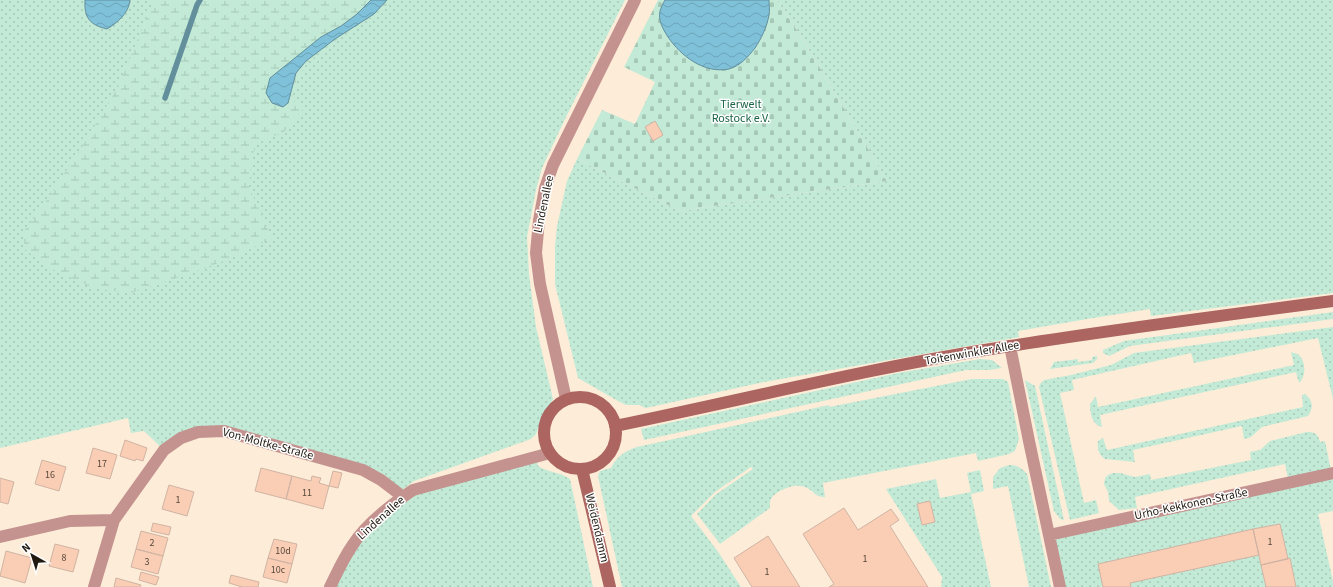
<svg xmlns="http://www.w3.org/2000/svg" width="1333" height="587" viewBox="0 0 1333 587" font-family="'Source Sans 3',sans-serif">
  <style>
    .grass { fill: url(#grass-dots) }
    .wetland { fill: url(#wetland-marsh) }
    .cemetery { fill: url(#cemetery-stones) }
    .water { fill: url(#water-waves); stroke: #638f9d }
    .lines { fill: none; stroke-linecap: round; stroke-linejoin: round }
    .stream { stroke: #638f9d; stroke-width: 5.5 }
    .building { fill: #faceb5; stroke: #d0b3a3 }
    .street { stroke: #c5938f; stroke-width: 12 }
    .secondary { stroke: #ac6561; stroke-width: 12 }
    .labels { text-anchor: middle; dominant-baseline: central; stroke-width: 3; stroke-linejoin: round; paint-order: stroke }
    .number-label { font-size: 10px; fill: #57473a }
    .park-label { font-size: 12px; fill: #1b6448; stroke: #fff }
    .street-label { font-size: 12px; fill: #211a11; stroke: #fff }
  </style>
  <defs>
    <pattern id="grass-dots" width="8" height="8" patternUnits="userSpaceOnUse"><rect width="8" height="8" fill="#c2ead6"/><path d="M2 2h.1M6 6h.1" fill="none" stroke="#a6c8b7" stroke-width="1.8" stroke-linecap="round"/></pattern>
    <pattern id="wetland-marsh" width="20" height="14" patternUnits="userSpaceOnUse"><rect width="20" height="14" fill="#c2ead6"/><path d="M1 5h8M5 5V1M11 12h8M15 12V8" fill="none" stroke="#a6c8b7"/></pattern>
    <pattern id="cemetery-stones" width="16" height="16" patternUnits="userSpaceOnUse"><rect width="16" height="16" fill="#c2ead6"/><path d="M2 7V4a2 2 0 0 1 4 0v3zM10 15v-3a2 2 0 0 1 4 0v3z" fill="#a6c8b7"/></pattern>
    <pattern id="water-waves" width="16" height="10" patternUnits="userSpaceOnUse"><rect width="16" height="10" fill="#7fc1d9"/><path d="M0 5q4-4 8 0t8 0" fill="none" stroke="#6da5b9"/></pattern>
  </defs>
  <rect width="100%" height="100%" fill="#fdedd8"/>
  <path class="grass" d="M0,0H625L566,117L542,168L536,190L527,237L529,274L536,327L553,399L541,421L536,434L531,439L414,481L398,493L381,480L224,431L198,432L164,450L144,431L131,433L128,418L0,448Z
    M777,0H1333V293L1151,316L1150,309L1087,319L1018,331L1019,337L764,382L646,408L639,405H626L618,401L578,378L555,284V246L557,226L567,181L577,159L680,211L887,181L805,43Z
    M1333,312V319L1130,346L1109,356L1103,353V350L1124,341Z
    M1333,327V399L1318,338L1194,363L1191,353L1072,380L1074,390L1060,393L1084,503L1096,500L1099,513L1070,520L1039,387L1040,384L1044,380L1071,375L1111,365L1134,353Z
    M1291,352C1294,353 1297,353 1300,356C1306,363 1306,377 1299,383L1296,372L1100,415L1102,427C1092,425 1090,413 1090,404L1096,396L1098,407L1294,365Z
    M1097,356V359L1093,363L1050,369L1054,362L1078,359V362L1092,360V357Z
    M980,359L992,360L1002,368L989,370H966L644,440L641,429L898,373Z
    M972,379H1003L1008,382L1019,439L1015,451L1009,454L978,461L976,453L823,483L825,497C815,497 815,492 807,488C798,483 787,487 780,491C772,496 769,499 770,508L720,544L697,514L715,495L753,469L751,467L715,492L691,516L719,553L741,587H622L598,476L600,471L611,468C617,456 625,451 637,447L829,405V407Z
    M1025,380L1035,386L1064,520L1060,519L1054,511Z
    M1305,394C1313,400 1314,408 1308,416L1262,427L1251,437L1244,439L1242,426L1133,450L1135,462L1105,459C1099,455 1097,449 1098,441L1103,438L1107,450L1303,407L1302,395Z
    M1307,432C1315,432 1318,434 1320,442L1325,441L1333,480V511L1318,514L1333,581V587H1296L1290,558L1288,559L1280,524L1098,564L1103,587H1060L1049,535L1289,483L1285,464L1135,497L1137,508L1119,510L1109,501L1108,492L1104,484L1105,478L1108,475L1113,473H1120L1135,477L1150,474L1151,480L1251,460L1250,452L1260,450L1270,441Z
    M535,456L538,466C549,473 558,471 570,479L593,587H330L352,545L400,499Z
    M1009,465C1017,465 1022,468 1027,474L1051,587H1029L1008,486L993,489V477L1000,468Z
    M980,470L984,491L971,494L991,587H941L942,577L886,489L936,479L940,498L971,492L967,473Z
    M1259,555L1266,587H1131L1130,583Z"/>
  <path class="wetland" d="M154,0H390L385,8L338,39L308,62L298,77L291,99L303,109L284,132L258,143L252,155L249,187L272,238L237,256L183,276L130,293L93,288L54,270L33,256L25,249L23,232L38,213L80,150L118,87Z"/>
  <path class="cemetery" d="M658,0H777L805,43L887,181L680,211L577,159L602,110L635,124L655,82L624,67Z"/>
  <path class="water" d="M85,0H130C129,13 117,23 107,29C90,25 84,18 85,0Z
    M371,0H387L374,14L335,39L306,61L296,73L288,103L283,107L272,103L266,93L270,78L321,37L341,26L357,14Z
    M665,0H769C769,5 770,11 769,15C767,27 761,39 755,48C748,57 740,66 729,69C704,74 681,56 668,37C663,29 658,21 660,11C661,8 663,3 665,0Z"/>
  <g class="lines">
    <path class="stream" d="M165,98L197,5L200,0"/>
  </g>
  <path class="building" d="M655,121L663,135L653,141L645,127Z
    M125,440L147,448L143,461L136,459L135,461L120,456Z
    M93,448L117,455L110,479L86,473Z
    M42,460L66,467L59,491L35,484Z
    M261,468L292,476L286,499L255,491Z
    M333,471L342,473L338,488L329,486Z
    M292,476L311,481L312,476L321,478L319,483L329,486L323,509L286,499Z
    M0,478L14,482L8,504L0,502Z
    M169,485L194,492L187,516L162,509Z
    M930,501L935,522L922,525L917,504Z
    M844,508L858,530L891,509L899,520L890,526L928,587H829L834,584L803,534Z
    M153,523L171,527L169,535L151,531Z
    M1280,524L1288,559L1261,565L1253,529Z
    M1253,529L1259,555L1130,583L1131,587H1103L1098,564Z
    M141,531L168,538L163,556L136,549Z
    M768,536L800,587H752L734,558Z
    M274,539L297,544L292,564L268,558Z
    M55,544L79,550L73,572L49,566Z
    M136,549L163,556L158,574L131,567Z
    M6,551L32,558L25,583L0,576Z
    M268,558L292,564L287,583L263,577Z
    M1290,558L1296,587H1266L1261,565Z
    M141,572L159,577L156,585L139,580Z
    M231,575L259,582L258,587H242L229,583Z
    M116,578L141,585L140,587H114Z"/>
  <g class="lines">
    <path class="street" d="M1010,346L1029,441L1060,587
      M566,399L540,284L536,253L539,220L545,188L553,165L635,0
      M1049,535L1333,473
      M0,537L70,521L114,520
      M94,587L114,520L164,450L181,438L198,432L224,431L363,470L381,480L398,493L400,499
      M330,587C337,573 343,559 352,546C365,525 392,504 413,490L550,453"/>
    <path class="secondary" d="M544 433a36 36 0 1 1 72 0a36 36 0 1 1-72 0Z
      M615,426C747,399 877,366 1010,346C1117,329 1225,315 1333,301
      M582,469L610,587"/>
  </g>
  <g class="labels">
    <g class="number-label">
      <text x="102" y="464">17</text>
      <text x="50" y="475">16</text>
      <text x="307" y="493">11</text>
      <text x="178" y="500">1</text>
      <text x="1270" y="542">1</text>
      <text x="152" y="543">2</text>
      <text x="283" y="551">10d</text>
      <text x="64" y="558">8</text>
      <text x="865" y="559">1</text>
      <text x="147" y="562">3</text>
      <text x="278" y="570">10c</text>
      <text x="767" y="572">1</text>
    </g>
    <g class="park-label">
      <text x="741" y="104">Tierwelt<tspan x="741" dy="14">Rostock e.V.</tspan></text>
    </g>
    <g class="street-label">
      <text transform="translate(544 204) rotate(-78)">Lindenallee</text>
      <text transform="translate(972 353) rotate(-10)">Toitenwinkler Allee</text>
      <text transform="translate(268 444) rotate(15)">Von-Moltke-Straße</text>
      <text transform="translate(1191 504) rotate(-12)">Urho-Kekkonen-Straße</text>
      <text transform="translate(381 518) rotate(-42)">Lindenallee</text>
      <text transform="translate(597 528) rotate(77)">Weidendamm</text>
    </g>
  </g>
  <g transform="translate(32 555) rotate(321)" stroke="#ffffff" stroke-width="3" paint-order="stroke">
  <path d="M0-3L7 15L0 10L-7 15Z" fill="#211a11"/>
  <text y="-6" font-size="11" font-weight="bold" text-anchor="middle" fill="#211a11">N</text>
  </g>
</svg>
